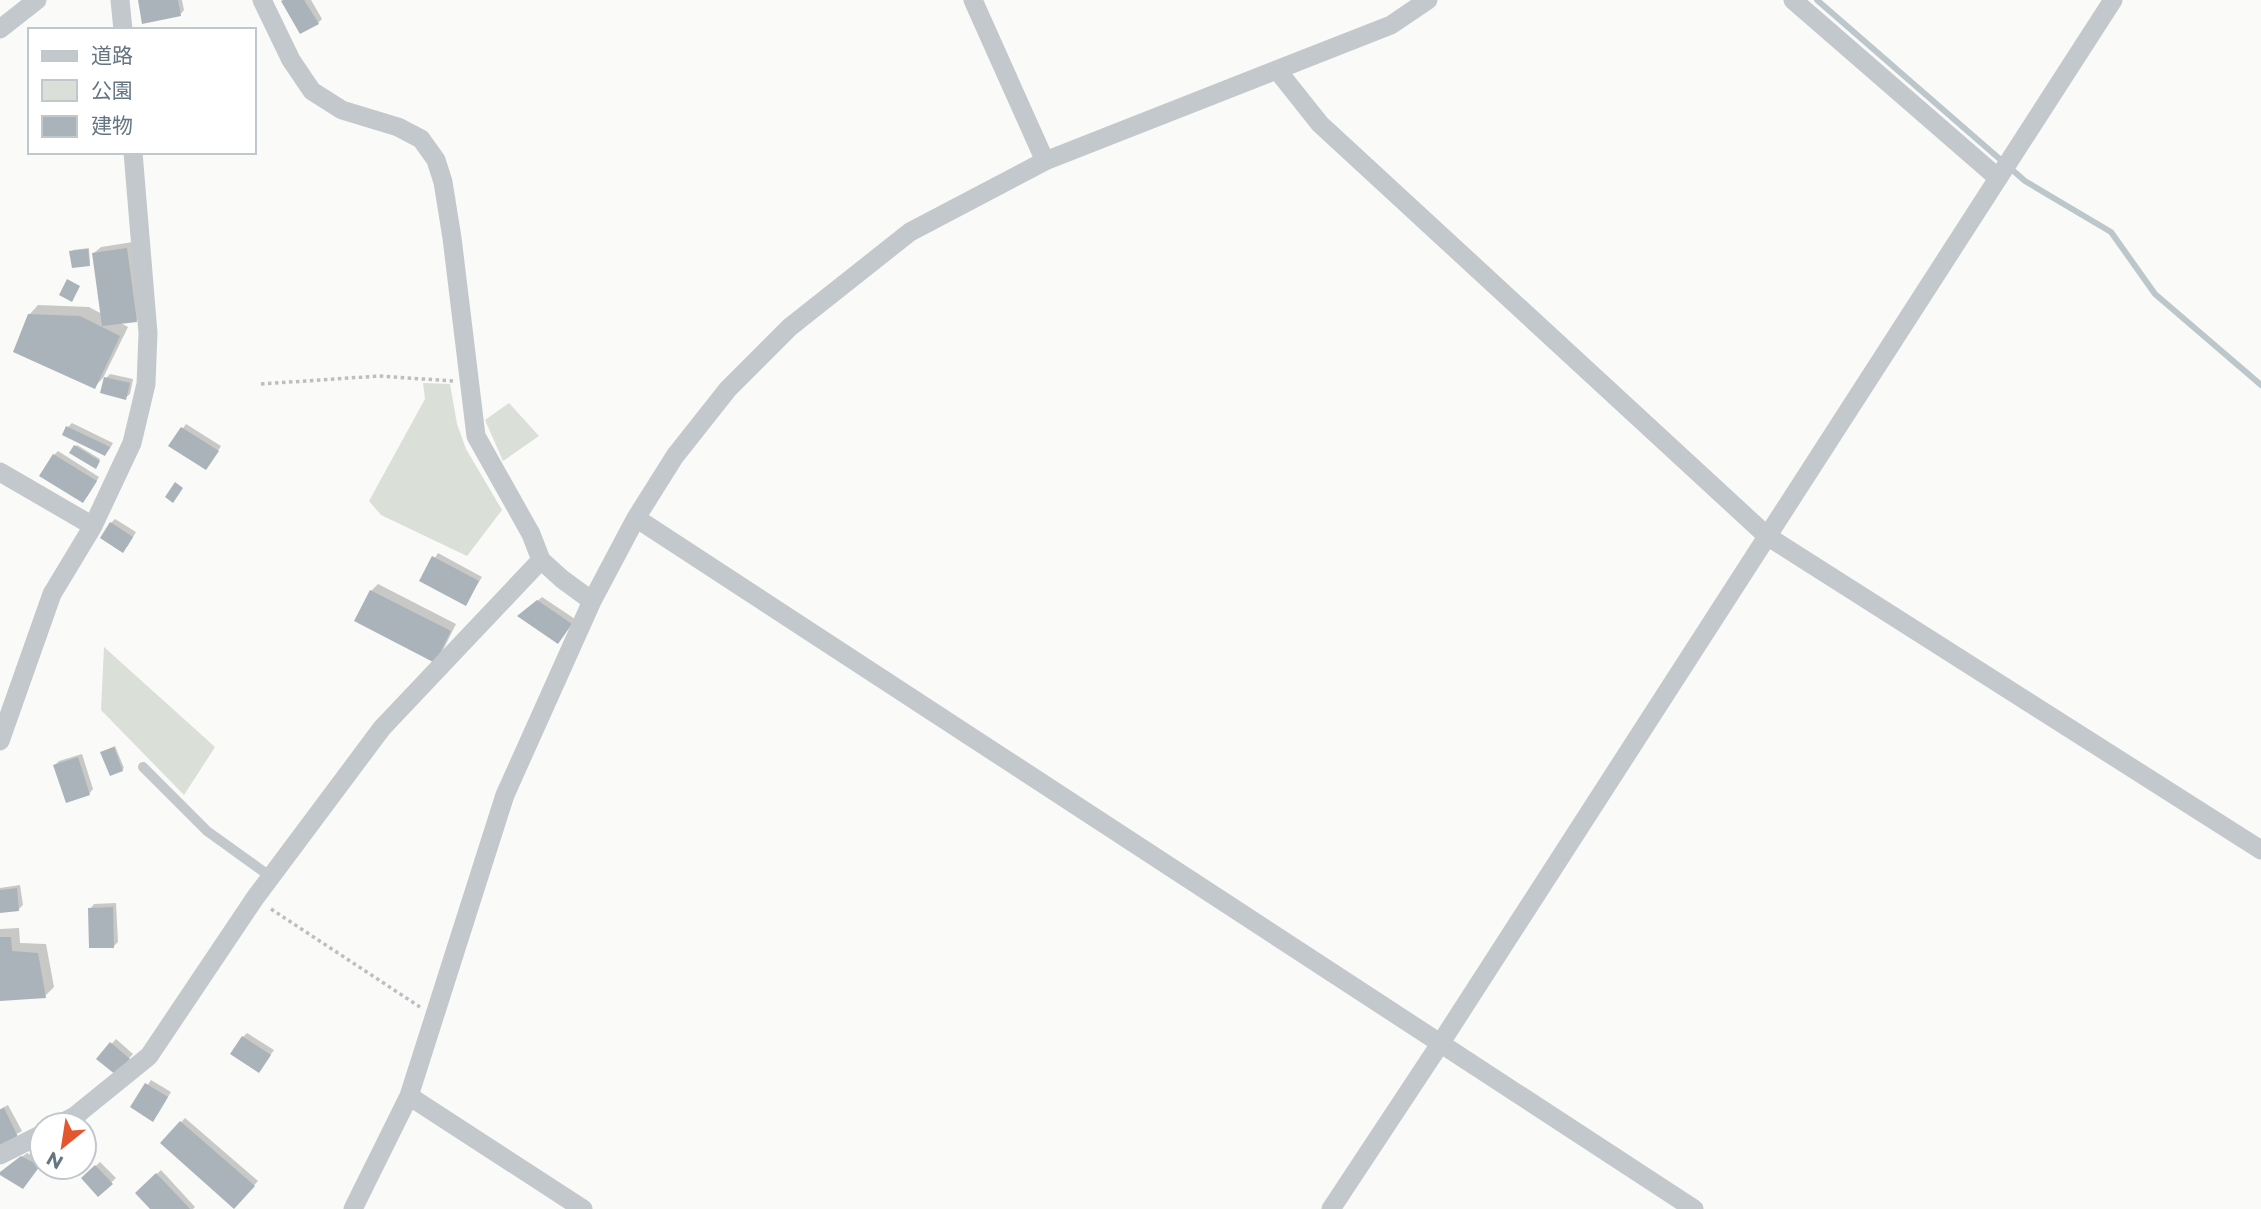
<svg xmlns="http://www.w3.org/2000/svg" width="2261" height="1209" viewBox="0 0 2261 1209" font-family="Montserrat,'Noto Sans JP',sans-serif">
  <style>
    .green { fill: #dadfd7 }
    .shadow { fill: #0003 }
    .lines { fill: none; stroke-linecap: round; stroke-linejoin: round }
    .stream { stroke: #bbc7cb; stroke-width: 6 }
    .building { fill: #aab3b9 }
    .path { stroke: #bbbfc2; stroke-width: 3.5; stroke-dasharray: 3.5 3.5; stroke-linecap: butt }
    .service { stroke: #c3c8cc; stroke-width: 10 }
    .minor { stroke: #c3c8cc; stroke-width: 19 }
  </style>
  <rect width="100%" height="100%" fill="#fafaf8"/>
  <path class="green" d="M423,383L450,384L457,424L466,449L502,510L467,556L381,515L369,501L425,399Z
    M509,403L539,436L503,461L485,420Z
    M104,647L215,747L184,795L101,710Z"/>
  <path class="shadow" d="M139,0H182L184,10L180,15Z
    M285,0H311L322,19L318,23Z
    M133,242L143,313L137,320L119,322L128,327L103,378L94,387L29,315L38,305L89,307L102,314L94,253L101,247Z
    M89,248L90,264L71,252L73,250Z
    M110,374L133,379L130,394L125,398L106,378Z
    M72,423L113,443L109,450L105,454L68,427Z
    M186,424L221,446L210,464L171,445Z
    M77,445L100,459L97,465L75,447Z
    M58,451L99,477L87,497L54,455Z
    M115,519L136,532L127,547L111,523Z
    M438,553L482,577L465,604L421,580Z
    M378,584L456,624L441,654L371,591Z
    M542,597L575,619L558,642L520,616Z
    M115,746L124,768L122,770L104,751Z
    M82,754L93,789L89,794L55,765L59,761Z
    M20,885L23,905L19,909L0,911V888Z
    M116,903L118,942L114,946L90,909L94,904Z
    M19,928L20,943L46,944L54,987L45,996L0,999V929Z
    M247,1033L274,1050L259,1071L243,1037Z
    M116,1039L133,1054L116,1073L99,1058Z
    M151,1080L171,1092L157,1115L133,1107Z
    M8,1105L22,1131L0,1144V1109Z
    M185,1118L258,1181L234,1207L162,1143Z
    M27,1153L42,1161L27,1182L4,1170Z
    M100,1162L116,1178L98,1195L83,1178Z
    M161,1170L195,1207L193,1209H152L137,1193Z"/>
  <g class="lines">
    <path class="stream" d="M1817,0L2025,181L2111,232L2155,294L2261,385"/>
  </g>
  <path class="building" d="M138,0H178L181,16L142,24Z
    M283,0H304L319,24L300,34L281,1Z
    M127,248L137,322L102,326L92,253Z
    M88,249L90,266L72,268L69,251Z
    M67,279L80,286L72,302L59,295Z
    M28,314L80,316L120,336L95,389L13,352Z
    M104,377L130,383L126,400L100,393Z
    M66,426L110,447L105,456L62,435Z
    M181,427L219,451L206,470L168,446Z
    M74,445L100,461L96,469L69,453Z
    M53,454L97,481L83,503L39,476Z
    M175,482L183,488L173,503L165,497Z
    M110,522L133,537L123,553L100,538Z
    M432,556L479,581L466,606L419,581Z
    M370,590L451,631L435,663L354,621Z
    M537,600L572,624L558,644L517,616Z
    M114,747L123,771L110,776L100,752Z
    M78,757L90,795L66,803L53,765Z
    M17,888L19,911L0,913V890Z
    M113,907L114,948H89L88,908Z
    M0,937H11L12,951L38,953L46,998L0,1001Z
    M242,1036L271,1055L259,1073L230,1054Z
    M110,1042L130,1059L116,1075L96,1059Z
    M145,1083L168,1097L153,1122L130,1107Z
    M4,1108L18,1137L0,1146V1110Z
    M180,1121L255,1186L234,1209L160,1143Z
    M21,1156L40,1166L23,1189L0,1175V1172Z
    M95,1165L113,1184L98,1197L81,1178Z
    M55,1167H76L61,1177Z
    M156,1173L190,1209H150L135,1193Z"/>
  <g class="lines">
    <path class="path" d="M261,384L379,376L453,381
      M271,909L420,1007"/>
    <path class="service" d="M143,767L207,831L271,877"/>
    <path class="minor" d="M120,0L123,30
      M262,0L291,60L312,91L342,110L398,127L421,139L436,160L443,182L452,238L476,436L531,534L541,560L562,579L592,601
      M973,0L1045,161
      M1793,0L1998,178
      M0,29L37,0
      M1277,70L1320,124L1767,536L2261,850
      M0,472L93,526
      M636,518L1694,1209
      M0,741L52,594L93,526L132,443L146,384L148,333L133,152
      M409,1096L583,1209
      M58,1125L75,1116L149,1056L255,898L382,728L541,560
      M0,1155L42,1134
      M353,1209L409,1096L505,795L592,601L636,518L675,456L728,389L790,327L910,232L1045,161L1391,25L1428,0
      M1331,1209L1440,1044L2113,0"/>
  </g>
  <rect x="28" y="28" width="228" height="126" fill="#ffffff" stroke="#c1c8cd" stroke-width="2"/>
  <rect x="42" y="51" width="35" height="10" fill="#c3c8cc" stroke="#c1c8cd" stroke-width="2"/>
  <text x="91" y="63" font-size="21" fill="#657683">道路</text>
  <rect x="42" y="80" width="35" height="21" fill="#dadfd7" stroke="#c1c8cd" stroke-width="2"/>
  <text x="91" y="98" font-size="21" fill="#657683">公園</text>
  <rect x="42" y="116" width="35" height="21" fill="#aab3b9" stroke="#c1c8cd" stroke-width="2"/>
  <text x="91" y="133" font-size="21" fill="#657683">建物</text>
  <g transform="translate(63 1146) rotate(210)"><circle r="33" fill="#ffffff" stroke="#c1c8cd" stroke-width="2"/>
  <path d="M0-5L12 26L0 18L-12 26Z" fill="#e4572e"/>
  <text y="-10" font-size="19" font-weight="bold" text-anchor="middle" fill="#657683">N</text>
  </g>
</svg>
